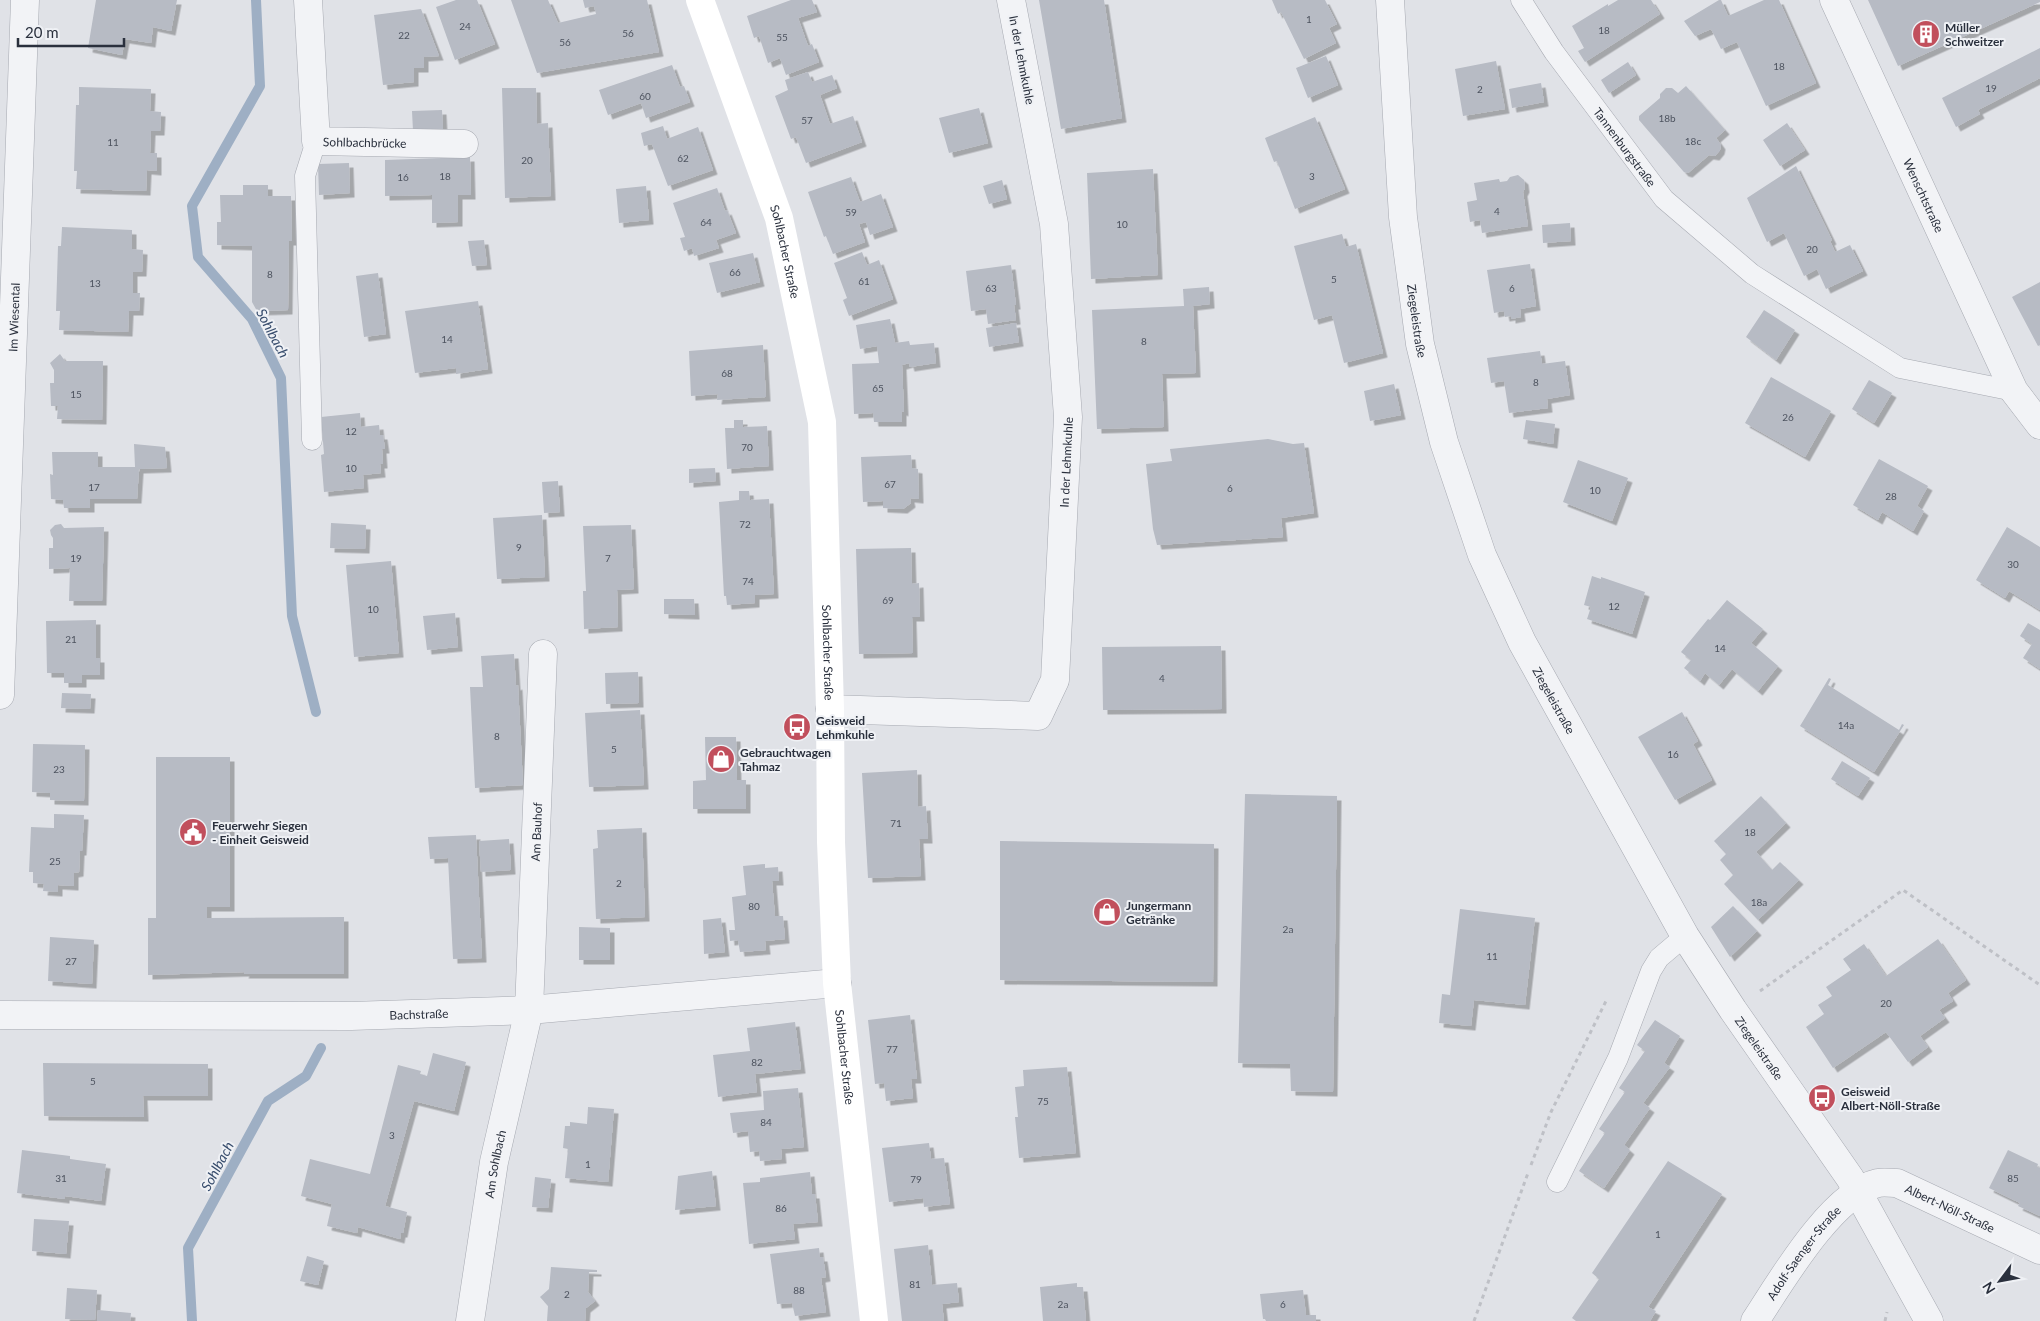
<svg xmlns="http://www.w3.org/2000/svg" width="2040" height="1321" viewBox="0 0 2040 1321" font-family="Lato,sans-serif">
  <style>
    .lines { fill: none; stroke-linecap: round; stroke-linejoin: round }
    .stream { stroke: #9eafc4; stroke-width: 10 }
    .building { fill: #b7bbc4; filter: url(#shadow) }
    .lane-casing { stroke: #a6a9b1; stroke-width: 21 }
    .street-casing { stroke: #a6a9b1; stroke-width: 29 }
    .path { stroke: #bec0c6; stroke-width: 3; stroke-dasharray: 4 4; stroke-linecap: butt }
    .lane { stroke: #f2f3f6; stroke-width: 20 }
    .street { stroke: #f2f3f6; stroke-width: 28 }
    .secondary { stroke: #fff; stroke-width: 28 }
    .labels { text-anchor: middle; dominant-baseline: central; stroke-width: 4; stroke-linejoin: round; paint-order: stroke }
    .number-label { font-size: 10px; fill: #4d535f }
    .poi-label { font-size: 12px; font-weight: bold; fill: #2a303d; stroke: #eff1f5; text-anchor: start }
    .street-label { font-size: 12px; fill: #2a303d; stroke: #eff1f5 }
    .water-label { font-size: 14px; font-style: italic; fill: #384d6d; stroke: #eff1f5 }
  </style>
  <defs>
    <filter id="shadow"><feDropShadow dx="4.5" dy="4.5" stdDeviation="0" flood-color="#0004"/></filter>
  </defs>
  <rect width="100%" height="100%" fill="#e0e2e7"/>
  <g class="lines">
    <path class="stream" d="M256,0L260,86L192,206L198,257L252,319L281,378L292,616L316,712
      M192,1321L188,1248L268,1101L306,1076L321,1048"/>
  </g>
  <path class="building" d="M96,0H177L171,31L153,27L151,43L125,39L122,55L88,48Z
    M456,0H477L495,44L455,60L436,7Z
    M511,0H548L558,23L596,14L594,6L585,8L583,0H647L659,52L537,73Z
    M791,0H812L817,12L798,18L808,46L812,44L819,62L786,75L780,58L768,63L759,36L754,38L747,16Z
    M1039,0H1104L1122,118L1061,129Z
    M1272,0H1325L1337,24L1329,28L1336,43L1304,59L1281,12L1278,14Z
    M1618,0H1651L1660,14L1585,62L1578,51L1584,48L1572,26L1608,4V6Z
    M1719,0H1721L1728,16L1764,0H1779L1816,83L1766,106L1737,42L1721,49L1711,29L1695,36L1684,21Z
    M1868,0H2040V2L1898,66Z
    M421,9L439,56L424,57V68H414V82L383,85L374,15Z
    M2040,48V78L1978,110L1980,114L1956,127L1942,98Z
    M1326,56L1338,85L1308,98L1296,68Z
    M1496,61L1505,109L1463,116L1455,69Z
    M1628,62L1636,75L1609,93L1601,80Z
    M672,65L680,87L684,86L690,102L646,118L641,103L608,115L599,90Z
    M808,72L812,82L832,75L837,88L820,95L830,124L853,116L862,142L806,163L796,137L791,139L775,96L788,90L785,80Z
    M1541,83L1544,102L1512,108L1509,89Z
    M1686,86L1725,130L1716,138L1721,145L1720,150L1715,156L1709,155L1688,173L1684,172L1639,120V116L1660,98V94L1666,88H1672L1678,93Z
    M79,87L151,89L150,111L161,112L160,131H151L150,153H157V171L147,170L146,191L76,189L77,171H74L76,105H79Z
    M502,88H536L537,124L548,123L551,196L505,198Z
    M979,108L988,143L949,153L939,118Z
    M442,110L443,129L413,131L412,111Z
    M1315,117L1345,189L1295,209L1277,161L1274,162L1265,138Z
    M1787,123L1805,150L1780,166L1763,140Z
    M663,126L667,139L698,127L713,170L668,186L652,144L644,146L641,133Z
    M470,157L471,195H458V222L432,223V195L385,196V160Z
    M349,163L350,193L319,195L318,164Z
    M1796,166L1832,240L1830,241L1835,252L1850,245L1863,271L1826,289L1817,269L1804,276L1784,233L1767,242L1747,198Z
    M1153,169L1158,275L1091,279L1087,173Z
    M1518,175L1524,180L1525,188L1523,192L1528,226L1482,233L1480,220L1470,222L1467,202L1477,200L1474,183L1499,179L1500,182L1507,181L1510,177Z
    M851,177L860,202L881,194L893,227L870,235L866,222L859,224L865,242L833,254L826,236L824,237L808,192Z
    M1002,180L1007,199L989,204L983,186Z
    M243,185H268V196H291L292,241H289L288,310L257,311L252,302V246L217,245V222H221L220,195H243Z
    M646,186L649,220L619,223L616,189Z
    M717,188L725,211L727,210L736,233L716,240L719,248L694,256L692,248L684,251L680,238L685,237L673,203Z
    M1570,223L1571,241L1543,243L1542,225Z
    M62,227L132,230V249L143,250L142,272H133V293H140L139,311H129L128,332L59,330L60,311H56L58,246H61Z
    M1342,234L1346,247L1356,244L1383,353L1344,363L1332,315L1314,320L1294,246Z
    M484,240L487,265L472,266L468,241Z
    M862,252L867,265L879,260L893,299L849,316L843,300L847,298L834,263Z
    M753,253L760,282L717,293L709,263Z
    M1530,264L1536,306L1520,309L1521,317L1511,319V316L1505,317L1504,311L1494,313L1487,270Z
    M1011,265L1016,305H1014L1016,320L988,324L986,309L971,311L966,271Z
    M378,273L386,334L364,337L356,276Z
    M2040,282V345L2038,346L2012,297Z
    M1209,287L1210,304L1193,306L1196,373L1162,374L1164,427L1097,429L1092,310L1184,306L1183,289Z
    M478,301L488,369L456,374V368L415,373L405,311Z
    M1764,310L1795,330L1776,360L1746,337Z
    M890,319L895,343L909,341L910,345L934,343L936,363L910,367L909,363L902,365L904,412L902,411V422H874L873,413L854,414L852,364L879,363L877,346L860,349L856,325Z
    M1016,323L1019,342L989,347L986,328Z
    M763,345L766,397L717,400L718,394L691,396L689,351Z
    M1540,351L1542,364L1565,361L1570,395L1547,399L1548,408L1509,413L1504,381L1491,383L1487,358Z
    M60,354L65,361H103L102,420L57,419L58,406H51L50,383H54V370L50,363Z
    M1771,377L1831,411L1805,457L1745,423Z
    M1869,380L1892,393L1874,423L1852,409Z
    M1394,384L1401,415L1370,421L1364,391Z
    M360,413L361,427L379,425L380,435H383L385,449H382L383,464H380L381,473L363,475L364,488L324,492L321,455L324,454L321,417Z
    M734,420H743V427L767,426L769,466L727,469L725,428H734Z
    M1526,420L1555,424L1553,444L1523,439Z
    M1268,439L1293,444L1304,443L1314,513L1281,518L1283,537L1157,545L1153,529L1146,464L1172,461L1170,449Z
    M134,444L165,447L167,468L139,469L137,499H90V508H64L63,500L51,499L50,474L53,475L52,452H98V467H135Z
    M911,455L912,468L918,469L919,499L910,498L911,503L903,509L883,508V501L863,502L861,457Z
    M1879,459L1928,486L1917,506L1924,511L1913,531L1882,512L1878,520L1853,505Z
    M1578,460L1628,478L1612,521L1563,502Z
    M715,468L716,481L689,483V469Z
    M558,481L560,512L544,513L542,482Z
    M739,491H749L750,500L769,499L774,594L755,595V603L727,605L726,596H724L719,502L739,500Z
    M542,515L545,577L497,579L493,518Z
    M331,523L366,525L365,549L330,548Z
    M61,524L64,528L104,527L102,601H69L70,568L49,569V548H53V538L51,535L50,530L55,525Z
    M631,525L634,589L617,590L618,627L584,629L583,591H586L583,526Z
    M2007,527L2040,547V610L2009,591L2005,598L1976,580Z
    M911,548L912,584L919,583L920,617H912L913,653L859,654L856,549Z
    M391,561L399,653L354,657L346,565Z
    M1592,576L1601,579V577L1645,592L1632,634L1587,619L1591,607L1584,605Z
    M664,599H694L695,615L664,614Z
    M1727,600L1763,629L1751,643L1778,666L1758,691L1732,669L1719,685L1705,673L1700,681L1684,668L1691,660L1681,652L1708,619L1710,620Z
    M455,613L458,647L427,650L423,616Z
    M96,620V658H100V675H82V683H64V673H47L46,621Z
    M2028,623L2040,630V669L2023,658L2032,644L2020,636Z
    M1221,646L1222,709L1103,710L1102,647Z
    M514,654L516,686L518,685L523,785L475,788L470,687H483L481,656Z
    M638,672L639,703L606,704L605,673Z
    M1829,678L1831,679L1828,685L1899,730L1902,724L1904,725L1874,772L1800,726Z
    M62,693L91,694L90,709L61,708Z
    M640,710L644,785L589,787L585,713Z
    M1682,712L1698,741L1693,744L1712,780L1675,800L1638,737Z
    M705,737H736L737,780H746V809H693V781L706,780Z
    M33,744L85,745L84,801L50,800V793L32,792Z
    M156,757H230V907H207V918L344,917V974H244L245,972L148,975V918H156Z
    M1842,761L1870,778L1858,796L1831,779Z
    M917,770L918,807L926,806L928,839H919L921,876L868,878L862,773Z
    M1245,794L1337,796L1333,1092L1291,1091L1290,1064L1238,1063Z
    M1761,796L1786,823L1756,852L1772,870L1780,862L1799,880L1758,920L1724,884L1733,875L1720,860L1726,854L1714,841Z
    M54,814L84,815L82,851H80L79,872L74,873V886L58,885V892L43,891L44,884L33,883V872H29L31,827L54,828Z
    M642,828L645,917L596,919L593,849L598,848L597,830Z
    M476,835L482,958L453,959L448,858L430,859L428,837Z
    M509,839L511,870L481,872L479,841Z
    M1000,841L1214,844L1213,982L1000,980Z
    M765,864V868L778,867L779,881H772L775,916H783L785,939L765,941L766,950L740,952L738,940L730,941L729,930H735L732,897L746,895L743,866Z
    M1733,906L1757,931L1730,957L1711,927Z
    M1460,909L1535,918L1525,1005L1474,1000L1471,1026L1439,1023L1442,994L1450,995Z
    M721,918L725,952L704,954L703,920Z
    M579,927L610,928V960H579Z
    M50,937L94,940L92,984L48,981Z
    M1938,939L1966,980L1948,993L1953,1001L1939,1010L1945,1018L1920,1036L1928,1047L1908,1062L1886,1032L1833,1068L1806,1027L1824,1014L1818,1005L1832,996L1826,987L1851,970L1843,959L1864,944L1886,976Z
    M910,1015L917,1079H911L913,1098L886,1101L884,1083L875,1084L868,1020Z
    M1655,1020L1680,1036L1664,1063L1670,1067L1643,1103L1650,1108L1624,1145L1630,1150L1604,1188L1579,1171L1605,1133L1599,1129L1625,1092L1619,1088L1645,1051L1637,1045Z
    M795,1022L801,1069L755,1074L757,1092L718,1097L713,1055L750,1051L747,1028Z
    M433,1053L466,1062L454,1111L414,1101L385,1206L407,1212L403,1233H401L400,1239L358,1227L357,1233L327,1226L332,1204L301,1196L310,1159L370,1174L398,1065L421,1071L420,1074L427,1076Z
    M43,1063L208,1064V1096H143L144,1117L44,1116Z
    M1067,1067L1076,1153L1019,1158L1015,1117H1018L1015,1087L1024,1086L1023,1070Z
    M798,1088L804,1147L781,1149L782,1159L760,1161L759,1151L750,1152L748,1131L733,1133L730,1113L764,1110L763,1091Z
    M588,1107L614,1109L608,1182L565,1178L568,1149L563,1148L565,1126H570V1122L587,1124Z
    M929,1143L931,1159L944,1158L950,1204L924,1207L923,1198L889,1202L882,1148Z
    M22,1150L70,1156V1159L106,1164L101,1201L65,1196V1199L17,1193Z
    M2008,1150L2038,1164L2037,1167L2040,1168V1216L2018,1206L2020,1203L1989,1188Z
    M1668,1161L1722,1194L1648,1307L1656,1311L1650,1321H1576L1572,1318L1599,1279L1592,1273Z
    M712,1171L716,1206L675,1210L678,1176Z
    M810,1172L812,1194H815L818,1222L793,1224L795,1239L749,1244L743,1183L760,1182V1178Z
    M535,1177L551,1179L548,1208L532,1207Z
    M34,1219L69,1221L66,1254L32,1251Z
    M928,1245L932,1285L957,1283L959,1302L942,1304L944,1321H902L894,1249Z
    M819,1248L820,1257H823L826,1277L821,1278L826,1312L795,1316L792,1303L777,1304L770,1254Z
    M307,1256L324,1261L318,1285L300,1281Z
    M551,1267L597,1270V1272H589L588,1292L595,1301L586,1308L585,1321H547L548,1306L540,1297L549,1289Z
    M1077,1283V1287H1083L1086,1321H1043L1040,1287Z
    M67,1288L97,1290L95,1320L65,1319Z
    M1303,1290L1306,1315H1316V1321H1266L1265,1319H1263L1260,1294Z
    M98,1310L131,1313L130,1321H97Z"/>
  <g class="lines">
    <g class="lane-casing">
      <g id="lane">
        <path id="s1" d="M1521,0L1554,52L1664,199L1752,274L1900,368L2014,391"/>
        <path d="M312,440L305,176L316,141"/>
        <path d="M1557,1182L1618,1058L1651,971L1659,958L1685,936"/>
      </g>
    </g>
    <g class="street-casing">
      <g id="street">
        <path id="s2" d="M308,0L316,141L464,144"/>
        <path id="s3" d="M1390,0L1403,217L1420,344L1444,442L1482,555L1522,642L1685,936L1733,1010L1850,1178L1929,1321"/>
        <path id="s4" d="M1834,0L2014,391L2040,425"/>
        <path id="s5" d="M0,695L25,0"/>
        <path id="s6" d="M830,709L1038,716L1055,680L1068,417L1054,224L1011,0"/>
        <path id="s7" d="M0,1015L351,1016L529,1010L837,983"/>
        <path id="s8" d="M470,1321L494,1162L529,1010L543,654"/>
        <path id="s9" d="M1755,1321C1780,1283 1832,1193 1878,1183C1884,1182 1891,1183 1897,1183L2040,1250"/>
      </g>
    </g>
    <path class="path" d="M1760,991L1903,890L2040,985
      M1531,1165L1551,1112L1606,1001
      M1474,1321L1528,1173
      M1885,1321L1887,1312"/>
    <use href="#lane" class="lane"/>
    <use href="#street" class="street"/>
    <path class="secondary" id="s10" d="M700,0L779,218L822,422L830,709L831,842L837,983L874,1321"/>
  </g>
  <defs>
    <g id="building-disc" transform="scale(1.4375)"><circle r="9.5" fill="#c14f5c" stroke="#eff1f5"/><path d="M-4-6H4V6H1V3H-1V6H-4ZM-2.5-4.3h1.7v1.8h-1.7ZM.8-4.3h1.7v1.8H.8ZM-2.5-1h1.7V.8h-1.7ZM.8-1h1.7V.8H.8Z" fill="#fff"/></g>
    <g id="bus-disc" transform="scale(1.4375)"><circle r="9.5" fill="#c14f5c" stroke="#eff1f5"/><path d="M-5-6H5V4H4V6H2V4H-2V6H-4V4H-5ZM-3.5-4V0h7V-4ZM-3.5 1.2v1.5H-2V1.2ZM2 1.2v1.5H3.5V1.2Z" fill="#fff"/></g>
    <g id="shop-disc" transform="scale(1.4375)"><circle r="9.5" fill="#c14f5c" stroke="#eff1f5"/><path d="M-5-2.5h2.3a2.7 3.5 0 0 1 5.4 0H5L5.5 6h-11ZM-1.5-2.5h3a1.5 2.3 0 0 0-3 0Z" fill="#fff"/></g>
    <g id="civic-disc" transform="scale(1.4375)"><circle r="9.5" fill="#c14f5c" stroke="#eff1f5"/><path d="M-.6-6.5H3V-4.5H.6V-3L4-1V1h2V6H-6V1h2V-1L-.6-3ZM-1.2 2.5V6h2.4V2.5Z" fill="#fff"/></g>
  </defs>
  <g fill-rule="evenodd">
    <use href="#building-disc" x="1926" y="34"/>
    <use href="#bus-disc" x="797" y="727"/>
    <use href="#shop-disc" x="721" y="759"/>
    <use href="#civic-disc" x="193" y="832"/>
    <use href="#shop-disc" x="1107" y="912"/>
    <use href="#bus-disc" x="1822" y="1098"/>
  </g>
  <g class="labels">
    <g class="number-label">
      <text x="1309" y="19">1</text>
      <text x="465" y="26">24</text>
      <text x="1604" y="30">18</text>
      <text x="628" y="33">56</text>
      <text x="404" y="35">22</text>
      <text x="782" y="37">55</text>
      <text x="565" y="42">56</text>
      <text x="1779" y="66">18</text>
      <text x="1991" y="88">19</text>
      <text x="1480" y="89">2</text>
      <text x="645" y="96">60</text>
      <text x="1667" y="118">18b</text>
      <text x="807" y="120">57</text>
      <text x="1693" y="141">18c</text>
      <text x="113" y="142">11</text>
      <text x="683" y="158">62</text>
      <text x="527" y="160">20</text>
      <text x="445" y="176">18</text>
      <text x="1312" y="176">3</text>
      <text x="403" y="177">16</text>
      <text x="1497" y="211">4</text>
      <text x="851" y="212">59</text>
      <text x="706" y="222">64</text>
      <text x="1122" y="224">10</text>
      <text x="1812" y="249">20</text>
      <text x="735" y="272">66</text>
      <text x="270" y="274">8</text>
      <text x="1334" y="279">5</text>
      <text x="864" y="281">61</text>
      <text x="95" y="283">13</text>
      <text x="991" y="288">63</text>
      <text x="1512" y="288">6</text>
      <text x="447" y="339">14</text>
      <text x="1144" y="341">8</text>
      <text x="727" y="373">68</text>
      <text x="1536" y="382">8</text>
      <text x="878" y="388">65</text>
      <text x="76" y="394">15</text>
      <text x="1788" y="417">26</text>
      <text x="351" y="431">12</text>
      <text x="747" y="447">70</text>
      <text x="351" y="468">10</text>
      <text x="890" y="484">67</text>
      <text x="94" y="487">17</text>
      <text x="1230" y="488">6</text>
      <text x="1595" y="490">10</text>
      <text x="1891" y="496">28</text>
      <text x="745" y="524">72</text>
      <text x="519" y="547">9</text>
      <text x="76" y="558">19</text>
      <text x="608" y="558">7</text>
      <text x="2013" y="564">30</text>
      <text x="748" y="581">74</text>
      <text x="888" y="600">69</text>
      <text x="1614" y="606">12</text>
      <text x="373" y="609">10</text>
      <text x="71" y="639">21</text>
      <text x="1720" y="648">14</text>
      <text x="1162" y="678">4</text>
      <text x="1846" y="725">14a</text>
      <text x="497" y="736">8</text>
      <text x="614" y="749">5</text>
      <text x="1673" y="754">16</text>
      <text x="59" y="769">23</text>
      <text x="896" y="823">71</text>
      <text x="1750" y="832">18</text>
      <text x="55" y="861">25</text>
      <text x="619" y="883">2</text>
      <text x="1759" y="902">18a</text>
      <text x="754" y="906">80</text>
      <text x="1288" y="929">2a</text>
      <text x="1492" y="956">11</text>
      <text x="71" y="961">27</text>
      <text x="1886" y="1003">20</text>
      <text x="892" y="1049">77</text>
      <text x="757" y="1062">82</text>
      <text x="93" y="1081">5</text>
      <text x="1043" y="1101">75</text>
      <text x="766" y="1122">84</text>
      <text x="392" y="1135">3</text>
      <text x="588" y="1164">1</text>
      <text x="61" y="1178">31</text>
      <text x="2013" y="1178">85</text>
      <text x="916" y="1179">79</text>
      <text x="781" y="1208">86</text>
      <text x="1658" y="1234">1</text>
      <text x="915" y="1284">81</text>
      <text x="799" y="1290">88</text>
      <text x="567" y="1294">2</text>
      <text x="1063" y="1304">2a</text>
      <text x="1283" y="1304">6</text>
    </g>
    <g class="poi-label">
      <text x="1945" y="27">Müller<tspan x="1945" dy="14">Schweitzer</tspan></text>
      <text x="816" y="720">Geisweid<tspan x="816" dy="14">Lehmkuhle</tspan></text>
      <text x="740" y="752">Gebrauchtwagen<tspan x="740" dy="14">Tahmaz</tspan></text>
      <text x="212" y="825">Feuerwehr Siegen<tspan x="212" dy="14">- Einheit Geisweid</tspan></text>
      <text x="1126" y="905">Jungermann<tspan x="1126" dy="14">Getränke</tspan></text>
      <text x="1841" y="1091">Geisweid<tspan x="1841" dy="14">Albert-Nöll-Straße</tspan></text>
    </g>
    <g class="street-label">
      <text transform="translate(1022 60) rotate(79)">In der Lehmkuhle</text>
      <text stroke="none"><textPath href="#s2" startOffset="190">Sohlbachbrücke</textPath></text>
      <text stroke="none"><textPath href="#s1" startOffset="180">Tannenburgstraße</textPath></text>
      <text stroke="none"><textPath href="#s4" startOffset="215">Wenschtstraße</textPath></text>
      <text stroke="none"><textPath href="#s10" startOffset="266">Sohlbacher Straße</textPath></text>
      <text stroke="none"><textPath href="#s5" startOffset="378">Im Wiesental</textPath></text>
      <text stroke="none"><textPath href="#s3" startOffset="322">Ziegeleistraße</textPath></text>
      <text stroke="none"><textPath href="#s6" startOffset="466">In der Lehmkuhle</textPath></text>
      <text stroke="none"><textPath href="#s10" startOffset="671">Sohlbacher Straße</textPath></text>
      <text stroke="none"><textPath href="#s3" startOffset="728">Ziegeleistraße</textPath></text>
      <text stroke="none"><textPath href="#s8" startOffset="495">Am Bauhof</textPath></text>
      <text stroke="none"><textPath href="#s7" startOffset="419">Bachstraße</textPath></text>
      <text stroke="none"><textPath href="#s3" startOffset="1132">Ziegeleistraße</textPath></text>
      <text stroke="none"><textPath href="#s10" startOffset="1076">Sohlbacher Straße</textPath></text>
      <text stroke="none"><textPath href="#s8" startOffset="159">Am Sohlbach</textPath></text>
      <text stroke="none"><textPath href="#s9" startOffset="266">Albert-Nöll-Straße</textPath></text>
      <text stroke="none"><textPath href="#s9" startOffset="84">Adolf-Saenger-Straße</textPath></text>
    </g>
    <g class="water-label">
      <text transform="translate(273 333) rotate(62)">Sohlbach</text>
      <text transform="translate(217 1166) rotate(-62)">Sohlbach</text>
    </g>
  </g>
  <g transform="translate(2000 1281) rotate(238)" stroke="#eff1f5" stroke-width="4" paint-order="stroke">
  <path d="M0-4L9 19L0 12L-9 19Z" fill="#2a303d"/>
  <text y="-8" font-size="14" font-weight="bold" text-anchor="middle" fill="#2a303d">N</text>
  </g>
  <path d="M18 38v8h106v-8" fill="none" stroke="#2a303d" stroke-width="2.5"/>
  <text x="25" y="38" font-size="15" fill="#2a303d" stroke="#eff1f5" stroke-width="4" paint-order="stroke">20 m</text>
</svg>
